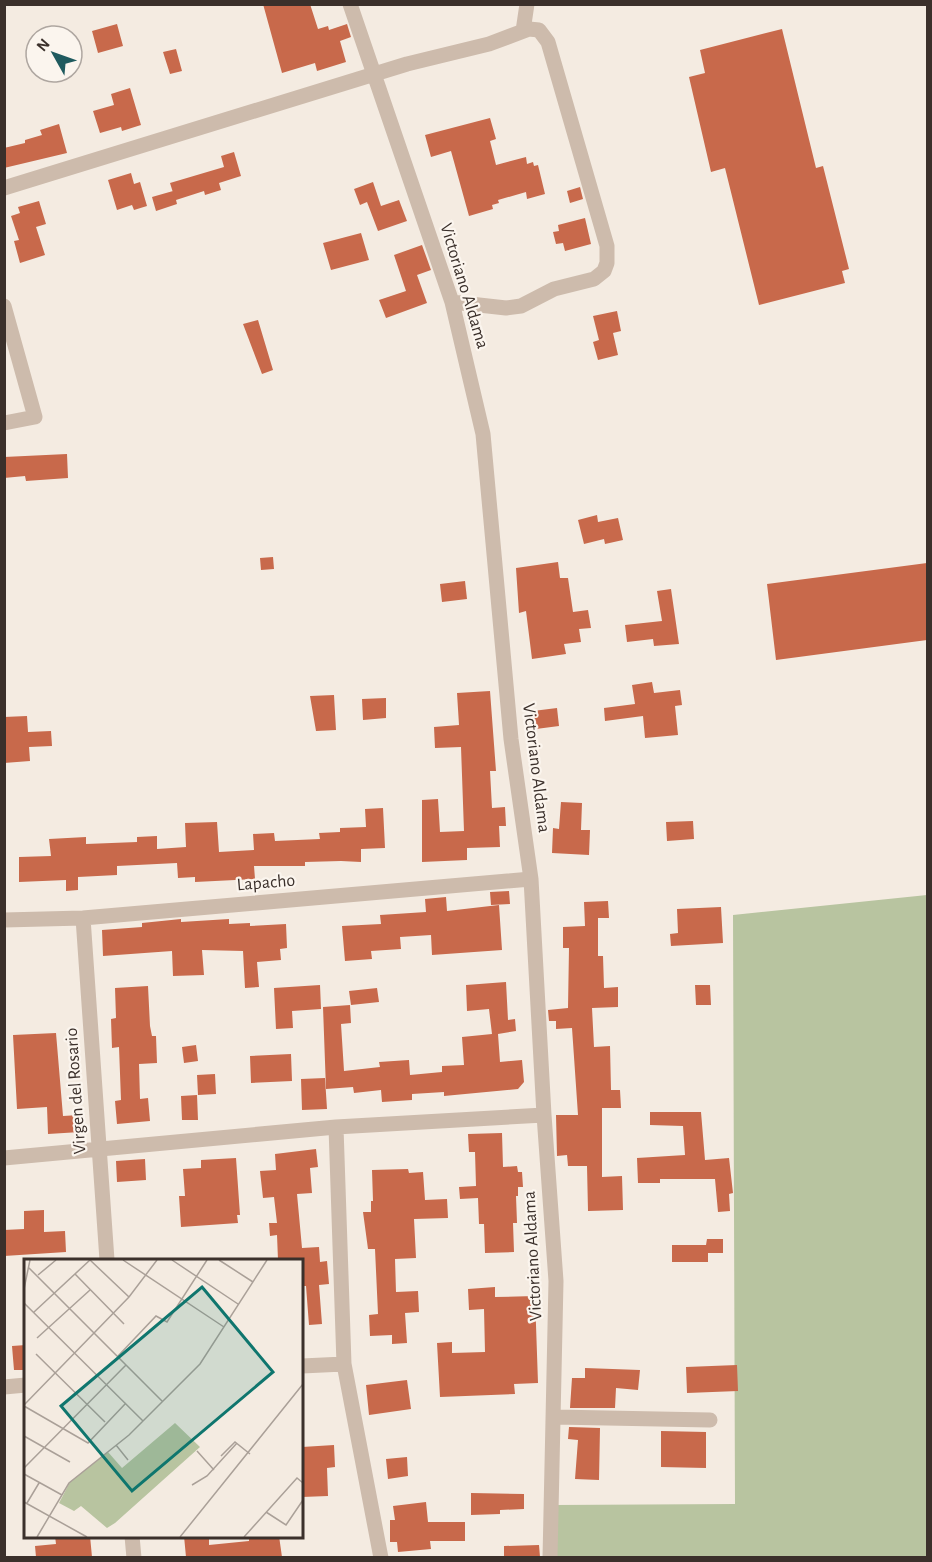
<svg xmlns="http://www.w3.org/2000/svg" width="932" height="1562" viewBox="0 0 932 1562" font-family="'Alegreya Sans',sans-serif">
  <style>
    .green { fill: #b8c4a0 }
    .building { fill: #c8694b }
    .lines { fill: none; stroke-linecap: round; stroke-linejoin: round }
    .minor { stroke: #cdbbac; stroke-width: 15 }
    .labels { text-anchor: middle; dominant-baseline: central; stroke-width: 4.5; stroke-linejoin: round; paint-order: stroke }
    .street-label { font-size: 18px; fill: #3b302b; stroke: #fbf5ee }
    .inset-road { fill: none; stroke: #aaa098; stroke-width: 1.5 }
    .view { fill: #0f766e; fill-opacity: 0.15; stroke: #0f766e; stroke-width: 3 }
    .inset-edge { fill: none; stroke: #3b302b; stroke-width: 3 }
  </style>
  <rect width="100%" height="100%" fill="#f4ebe1"/>
  <path class="green" d="M927,895V1557L553,1558L554,1505L735,1504L733,915Z"/>
  <path class="building" d="M263,4H310L318,29L328,26L329,30L347,24L351,37L340,41L346,62L317,71L315,63L282,73Z
    M117,24L123,46L98,53L92,31Z
    M782,29L816,168L823,166L849,269L842,271L845,283L759,305L725,168L711,172L689,77L705,73L700,50Z
    M176,49L182,71L170,74L163,52Z
    M130,88L141,125L122,131L121,127L100,133L93,111L114,105L111,94Z
    M490,118L496,139L490,141L496,165L526,157L527,164L533,162L534,166L538,165L545,194L527,199L526,192L498,200L499,203L492,205L493,209L469,216L451,151L431,157L425,135Z
    M59,124L67,153L4,168V148L25,143V140L42,135L40,130Z
    M234,152L241,176L219,183L221,190L205,195L204,191L176,200L177,204L156,211L152,197L173,191L175,199L170,183L224,167L221,156Z
    M131,173L134,184L140,182L147,206L134,210L132,205L117,210L108,180Z
    M373,182L381,206L399,200L407,221L378,231L367,202L360,205L354,189Z
    M580,187L583,199L570,203L567,191Z
    M39,201L46,224L36,227L45,255L20,263L14,241L19,240L11,216L20,213L18,207Z
    M585,218L591,244L565,251L563,243L556,244L553,232L559,231L558,225Z
    M361,233L369,260L331,270L323,243Z
    M422,245L431,270L417,275L427,303L386,318L379,300L406,291L394,255Z
    M617,311L621,331L613,333L618,355L598,360L593,342L599,340L593,316Z
    M258,320L273,370L262,374L243,324Z
    M67,454L68,478L26,481L25,476L4,478V457Z
    M597,515L598,522L618,518L623,540L605,544L604,539L584,544L578,520Z
    M273,557L274,569L261,570L260,558Z
    M558,562L560,578H568L573,612L588,610L591,628L579,629L581,642L564,644L566,654L532,659L526,611L519,613L516,568Z
    M927,563V640L776,660L767,584Z
    M465,581L467,599L442,602L440,584Z
    M671,589L679,644L654,646L653,639L627,642L625,625L662,621L657,591Z
    M652,682L654,693L680,690L682,705L675,706L678,735L645,738L643,716L605,721L604,708L635,704L632,685Z
    M490,691L496,771H490L492,808L505,807L506,826H499L500,847L467,848V860L422,862V800L438,799L440,832L464,831L461,747L435,748L434,727L459,725L457,693Z
    M334,695L336,730L316,731L310,696Z
    M386,698V718L363,720L362,699Z
    M557,708L559,726L536,729L533,711Z
    M27,716L28,732L51,731L52,746L29,747L30,761L4,763V717Z
    M561,802L582,803L581,830H590L589,855L552,853L553,828L559,829Z
    M383,808L385,848L361,849V862L341,861L305,862V866H254L255,879L195,882V877L178,878L177,863L117,866V875L78,877V890L66,891V880L19,882V857L51,856L49,839L86,837V844L137,842V837L157,836V849L186,847L185,823L217,822L219,852L254,850L253,834L274,833L275,841L320,839L319,833L340,832V828L366,827L365,809Z
    M693,821L694,839L667,841L666,822Z
    M509,891L510,904L491,905L490,892Z
    M446,897L447,911L499,905L502,950L432,955L431,935L400,937L401,949L371,951L372,959L345,961L342,926L381,924L380,915L426,912L425,899Z
    M608,901L609,918H598V956H603L604,988L618,987V1007L592,1008L594,1047L610,1046L611,1090H620L621,1108H602V1177L622,1176L623,1210L588,1211L587,1166H568L567,1155L557,1156L556,1115H578L572,1028L556,1029V1021H549L548,1010L568,1008L569,948H563V927L585,926L584,902Z
    M721,907L723,943L671,946L670,934L678,933L677,909Z
    M181,919V922L229,919V924L250,923V926L286,924L287,948L280,949L281,960L257,962L259,987L245,988L243,951L202,950L204,975L173,976L172,951L103,956L102,930L142,927V923Z
    M506,982L508,1020L515,1019L516,1031L498,1034L500,1062L522,1060L524,1082L518,1089L444,1096V1092L412,1094V1100L382,1102L381,1090L354,1093L353,1087L326,1089L323,1007L350,1005L351,1023L341,1024L344,1071L380,1067L379,1062L409,1060L410,1075L442,1072V1066L464,1065L462,1037L492,1034L489,1009L467,1011L466,985Z
    M320,985L321,1009L292,1011L293,1028L276,1029L274,988Z
    M695,985H710L711,1005H696Z
    M148,986L150,1026L152,1036H156L157,1063L139,1064L140,1099L148,1098L150,1121L117,1124L115,1101L121,1100L119,1047L112,1048L111,1019L116,1018L115,988Z
    M377,988L379,1002L351,1005L349,991Z
    M56,1033L63,1116L79,1115L80,1132L48,1134L47,1107L17,1109L13,1035Z
    M196,1045L198,1061L184,1063L182,1047Z
    M291,1054L292,1081L251,1083L250,1056Z
    M215,1074L216,1094L198,1095L197,1075Z
    M325,1078L327,1109L302,1110L301,1079Z
    M197,1095L198,1120H182L181,1096Z
    M650,1112H701L705,1160L729,1158L733,1193L729,1194L730,1211L718,1212L715,1179H660V1183H638L637,1158L685,1155L683,1126L650,1125Z
    M502,1133L503,1167L517,1166L518,1172H522L523,1187H518V1196H516L517,1223H513L514,1252L485,1253L484,1224H479L478,1198L460,1199L459,1187L476,1186L475,1152H469L468,1134Z
    M316,1149L318,1167L310,1168L312,1193L297,1194L302,1248L319,1247L320,1262L327,1261L329,1284L319,1285L322,1324L309,1325L306,1286H302V1260H278L277,1235L270,1236L269,1223H277L274,1197L263,1198L260,1171L276,1170L275,1154Z
    M236,1158L240,1215H237L238,1223L181,1227L179,1196H185L183,1169L201,1168V1160Z
    M145,1159L146,1180L117,1182L116,1161Z
    M408,1169L409,1173L423,1172L425,1200L447,1199L448,1218L414,1219L416,1258L395,1259L396,1292L418,1291L419,1312L405,1313L407,1343L392,1344V1335L370,1336L369,1315L378,1314L375,1249H368L363,1212H371V1201H373L372,1170Z
    M44,1210V1232L65,1231L66,1252L4,1256V1230L24,1229V1211Z
    M707,1239H723V1253H708V1262H672V1245H706Z
    M495,1287V1297L535,1296L538,1383L514,1384L515,1394L440,1397L437,1343L452,1342V1353L485,1352L484,1309L469,1310L468,1289Z
    M26,1345V1370H14L12,1346Z
    M737,1365L738,1391L687,1393L686,1367Z
    M585,1368L640,1370L638,1390L616,1388L615,1408H570L572,1378H585Z
    M407,1380L411,1409L369,1415L366,1385Z
    M569,1427L600,1428L599,1480L575,1479L578,1440L568,1439Z
    M661,1431L706,1432V1468L661,1467Z
    M334,1445L335,1467L327,1468L328,1496L302,1497V1447Z
    M407,1457L408,1476L388,1479L386,1459Z
    M471,1493L524,1494V1509L500,1510V1514L471,1515Z
    M426,1502L428,1522H465V1541H430L431,1549L398,1552L397,1542H390V1520H395L393,1506Z
    M55,1536H90L92,1557H36L35,1546L56,1544Z
    M184,1536H209V1545L249,1541V1536H279L282,1557H186Z
    M539,1545L540,1557H504V1546Z"/>
  <g class="lines">
    <path class="minor" d="M350,4L452,302L483,434L511,739L531,879L544,1115L556,1281L550,1558
      M523,31L527,4
      M4,188L407,64L489,44L529,29L539,30L548,42L607,246V263L604,271L594,279L554,289L521,306L506,308L452,302
      M4,306L35,417L4,423
      M83,918L107,1260
      M4,920L83,918L531,879
      M336,1127L344,1364L381,1558
      M4,1158L336,1127L544,1115
      M302,1366L344,1364
      M4,1387L26,1385
      M555,1417L710,1420
      M132,1536L134,1558"/>
  </g>
  <g class="labels">
    <g class="street-label">
      <text transform="translate(464 286) rotate(73)">Victoriano Aldama</text>
      <text transform="translate(536 768) rotate(83)">Victoriano Aldama</text>
      <text transform="translate(266 883) rotate(-5)">Lapacho</text>
      <text transform="translate(76 1091) rotate(-94)">Virgen del Rosario</text>
      <text transform="translate(533 1256) rotate(-93)">Victoriano Aldama</text>
    </g>
  </g>
  <g transform="translate(24 1259)">
    <rect width="279" height="279" fill="#f4ebe1"/>
    <path d="M151,164L176,188L91,264L83,269L57,247L50,252L35,244L46,223L84,193L98,209Z" fill="#b8c4a0"/>
    <path class="inset-road" d="M66,1L105,38M99,1L200,68M148,1L214,45M195,1L229,23M4,8L139,143M51,15L100,65M14,16L32,1M0,30L6,1M0,44L119,162M10,53L66,1M13,79L66,31M12,95L81,163M94,97L132,57L143,63L183,1M0,146L105,38L133,1M0,147L64,184L102,144M0,177L46,203M92,186L104,201M173,192L190,211M197,197L211,183L226,195M0,209L102,106M0,215L38,236M168,226L183,217L213,184M0,243L63,278M3,244L15,224M242,253L262,266L279,241M13,278L45,224L105,176L176,105L243,1M156,278L279,125M220,278L273,219L279,224"/>
    <path class="view" d="M178,28L249,113L108,232L37,147Z"/>
    <rect width="279" height="279" class="inset-edge"/>
  </g>
  <rect width="932" height="1562" fill="none" stroke="#3b302b" stroke-width="12"/>
  <g transform="translate(54 54) rotate(310)"><circle r="28" fill="#fbf5ee" stroke="#aea6a0" stroke-width="1.5"/>
  <path d="M0-4.5L10 22L0 15L-10 22Z" fill="#1f5a5e"/>
  <text y="-9" font-size="16" font-weight="bold" text-anchor="middle" fill="#3b302b">N</text>
  </g>
</svg>
